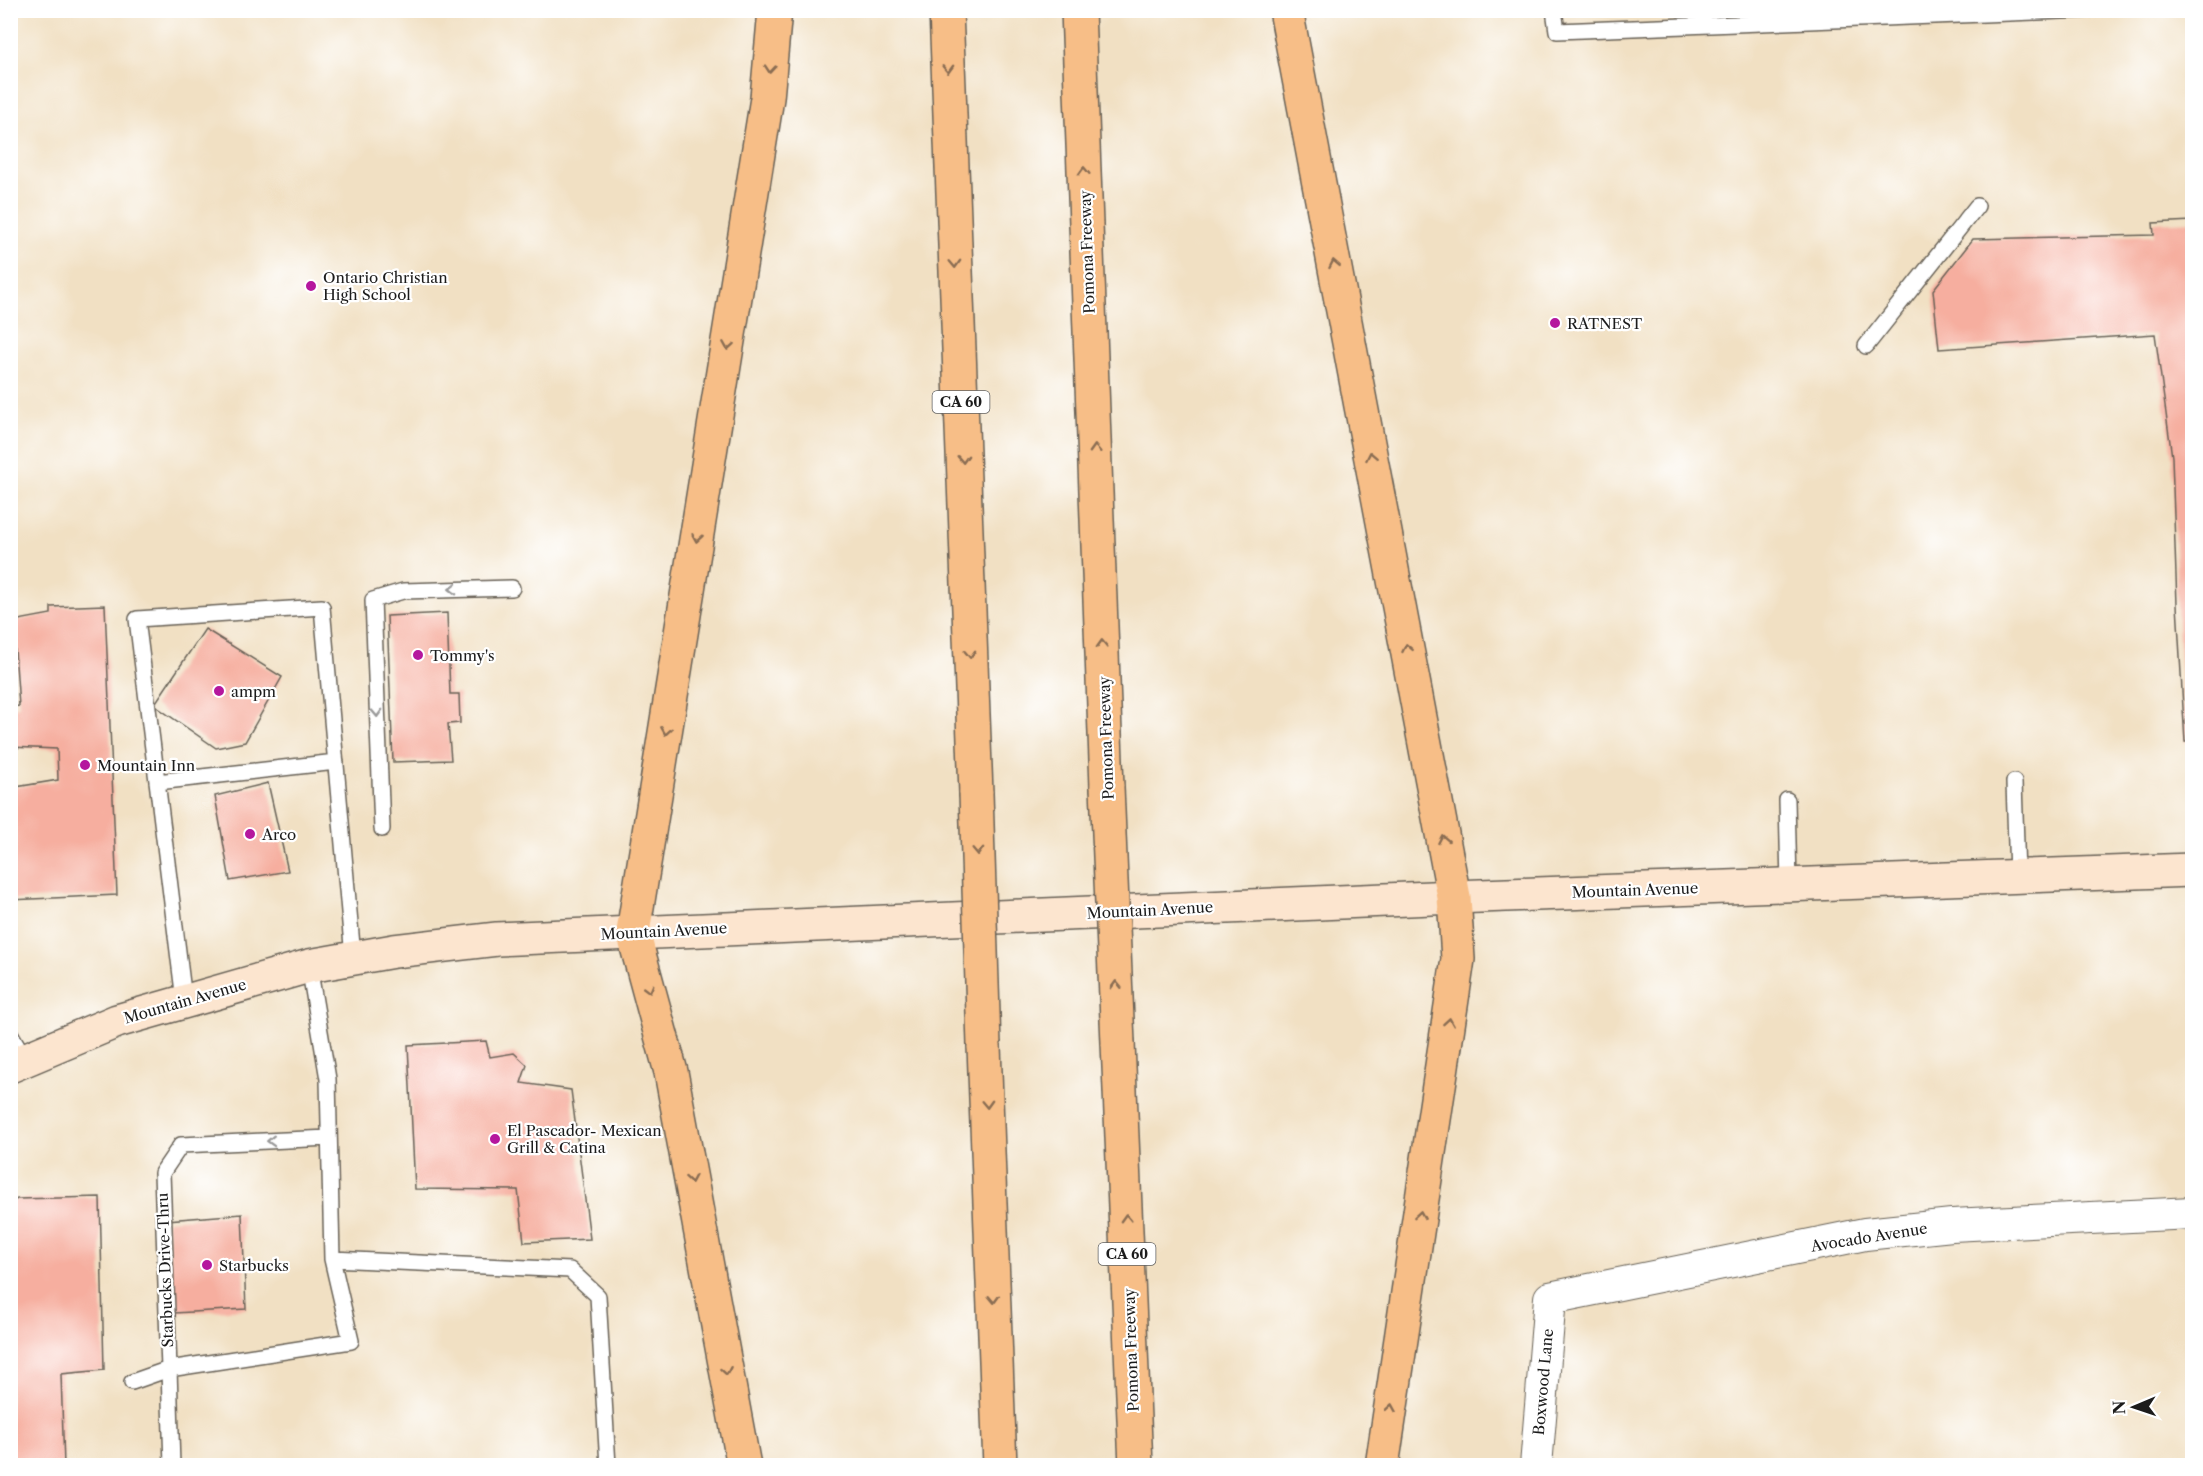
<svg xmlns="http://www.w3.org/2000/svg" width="2203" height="1476" viewBox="0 0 2203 1476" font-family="'Libre Caslon Text',serif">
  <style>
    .building { fill: #f6ae9f }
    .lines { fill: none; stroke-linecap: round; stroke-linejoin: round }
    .service-casing { stroke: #676156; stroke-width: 18 }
    .minor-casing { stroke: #676156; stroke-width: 34 }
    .secondary-casing { stroke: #676156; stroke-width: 36 }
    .motorway-casing { stroke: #676156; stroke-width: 36 }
    .service { stroke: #fff; stroke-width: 15 }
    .minor { stroke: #fff; stroke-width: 32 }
    .secondary { stroke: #fce5cf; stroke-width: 33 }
    .motorway { stroke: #f7be87; stroke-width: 33 }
    .motorway-bridge-casing { stroke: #676156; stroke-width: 36; stroke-linecap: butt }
    .motorway-bridge { stroke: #f7be87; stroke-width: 33 }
    .oneway { stroke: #8a6d52 }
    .oneway2 { stroke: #999 }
    .poi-dot { fill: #b5179e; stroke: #fff; stroke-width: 2 }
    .labels { text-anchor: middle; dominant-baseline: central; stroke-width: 4.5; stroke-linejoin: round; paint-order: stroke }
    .shield { fill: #fff; stroke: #606060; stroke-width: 1.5 }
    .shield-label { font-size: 14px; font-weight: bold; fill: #1c1c1c }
    .street-label { font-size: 15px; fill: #1c1c1c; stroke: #fff }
    .poi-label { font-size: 15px; fill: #1c1c1c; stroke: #fff; text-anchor: start }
  </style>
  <rect width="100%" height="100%" fill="#fff"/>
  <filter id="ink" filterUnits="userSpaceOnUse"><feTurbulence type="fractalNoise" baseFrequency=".0167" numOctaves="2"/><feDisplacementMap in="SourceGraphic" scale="12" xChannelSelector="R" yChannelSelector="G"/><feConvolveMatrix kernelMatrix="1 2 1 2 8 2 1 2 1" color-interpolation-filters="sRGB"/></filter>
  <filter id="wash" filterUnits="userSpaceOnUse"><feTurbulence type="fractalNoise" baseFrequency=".008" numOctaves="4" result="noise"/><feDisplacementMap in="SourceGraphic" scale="24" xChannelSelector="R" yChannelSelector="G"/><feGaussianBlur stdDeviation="1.35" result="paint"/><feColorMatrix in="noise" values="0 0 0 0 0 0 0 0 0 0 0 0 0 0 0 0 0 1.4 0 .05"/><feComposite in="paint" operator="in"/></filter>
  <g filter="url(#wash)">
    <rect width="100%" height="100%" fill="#f1e0c3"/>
    <g id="blocks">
      <path class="building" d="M2192,221V742H2185L2177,605L2172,457L2155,334L1939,349L1933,290L1973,239L2154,235L2153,223Z
        M105,605L117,895L10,900V788L58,780L57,749L10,747V707L19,706L13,621L51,614V607Z
        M447,613L450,694H459L460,723L448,724L451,760L393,762L387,616Z
        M205,629L282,677L245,742L216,748L154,705Z
        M268,783L288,871L230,881L215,796Z
        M486,1041L490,1057L514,1053L527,1065L521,1083L571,1090L590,1239L524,1242L518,1190L415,1189L408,1045Z
        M100,1197L104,1370L61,1374L64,1466H10V1203L17,1199Z
        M242,1214L246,1309L174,1313L167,1220Z"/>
    </g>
  </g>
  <g filter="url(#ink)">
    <use href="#blocks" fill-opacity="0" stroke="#676156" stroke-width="1.5"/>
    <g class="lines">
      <g class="service-casing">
        <path id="service" d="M1554,10L1557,31L2088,10
          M1866,346L1977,206
          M157,782L336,762
          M2014,782L2017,876
          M1787,800L1789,884
          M382,829L373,600L403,591L512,588
          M184,1000L137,619L322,607L353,957
          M10,1033L25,1059
          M332,1259L570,1270L598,1296L608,1466
          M132,1382L169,1369L162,1173L181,1145L329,1138
          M172,1466L169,1369L351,1341L332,1259L328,1079L309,966"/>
      </g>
      <g class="minor-casing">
        <path id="minor" d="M1536,1466L1550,1298L1865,1234L1952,1225L2192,1213"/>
      </g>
      <g class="secondary-casing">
        <path id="secondary" d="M10,1066L117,1021L309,966L394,951L497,939L1454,897L2192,870"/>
      </g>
      <g class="motorway-casing">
        <path id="motorway" d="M946,10L976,793
          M1078,10L1107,787
          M1286,10L1454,897L1458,959L1382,1466
          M1118,1043L1136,1466
          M984,1046L1000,1466
          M744,1466L671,1072L633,932L767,98L775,10"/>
      </g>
      <use href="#service" class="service"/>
      <use href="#minor" class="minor"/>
      <use href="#secondary" class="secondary"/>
      <use href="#motorway" class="motorway"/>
      <g class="motorway-bridge-casing">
        <path id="motorway-bridge" d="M1107,787L1118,1043
          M976,793L984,1046"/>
      </g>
      <use href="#motorway-bridge" class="motorway-bridge"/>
    </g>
    <defs><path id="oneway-chevron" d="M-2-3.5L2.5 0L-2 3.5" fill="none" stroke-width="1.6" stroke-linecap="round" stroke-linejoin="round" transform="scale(1.5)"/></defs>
    <g class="oneway">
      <use href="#oneway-chevron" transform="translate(770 69) rotate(95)"/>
      <use href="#oneway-chevron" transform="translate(948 69) rotate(88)"/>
      <use href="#oneway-chevron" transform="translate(1084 171) rotate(-92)"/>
      <use href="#oneway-chevron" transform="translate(955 264) rotate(88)"/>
      <use href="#oneway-chevron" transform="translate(1334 264) rotate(-101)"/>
      <use href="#oneway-chevron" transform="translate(728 346) rotate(99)"/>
      <use href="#oneway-chevron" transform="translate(1095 449) rotate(-92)"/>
      <use href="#oneway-chevron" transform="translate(1371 456) rotate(-101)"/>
      <use href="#oneway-chevron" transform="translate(963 459) rotate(88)"/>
      <use href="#oneway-chevron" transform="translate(697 538) rotate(99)"/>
      <use href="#oneway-chevron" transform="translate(1102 644) rotate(-92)"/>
      <use href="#oneway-chevron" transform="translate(1407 648) rotate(-101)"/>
      <use href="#oneway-chevron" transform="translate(970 654) rotate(88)"/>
      <use href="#oneway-chevron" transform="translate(666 731) rotate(99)"/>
      <use href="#oneway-chevron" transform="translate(1443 839) rotate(-101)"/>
      <use href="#oneway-chevron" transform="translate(978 851) rotate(88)"/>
      <use href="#oneway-chevron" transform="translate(1116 985) rotate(-92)"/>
      <use href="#oneway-chevron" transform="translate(649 989) rotate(75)"/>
      <use href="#oneway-chevron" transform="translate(1449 1022) rotate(-81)"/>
      <use href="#oneway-chevron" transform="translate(987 1104) rotate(88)"/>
      <use href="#oneway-chevron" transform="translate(691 1179) rotate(80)"/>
      <use href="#oneway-chevron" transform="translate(1420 1215) rotate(-81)"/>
      <use href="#oneway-chevron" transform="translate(1126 1218) rotate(-92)"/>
      <use href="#oneway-chevron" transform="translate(994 1299) rotate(88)"/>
      <use href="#oneway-chevron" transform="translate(726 1371) rotate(80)"/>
      <use href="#oneway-chevron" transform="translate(1391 1408) rotate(-81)"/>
    </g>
    <g class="oneway2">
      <use href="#oneway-chevron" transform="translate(453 589) rotate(179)"/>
      <use href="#oneway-chevron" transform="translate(377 713) rotate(88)"/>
      <use href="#oneway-chevron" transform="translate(271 1141) rotate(178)"/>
    </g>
  </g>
  <g class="poi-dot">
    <circle cx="311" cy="286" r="6"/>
    <circle cx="1555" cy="323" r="6"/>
    <circle cx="418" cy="655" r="6"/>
    <circle cx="219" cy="691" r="6"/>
    <circle cx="85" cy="765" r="6"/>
    <circle cx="250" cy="834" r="6"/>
    <circle cx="495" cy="1139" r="6"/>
    <circle cx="207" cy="1265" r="6"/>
  </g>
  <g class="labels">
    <g class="shield">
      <rect x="932.5" y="391" width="57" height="22" rx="4.5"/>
      <rect x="1098.5" y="1243" width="57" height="22" rx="4.5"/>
    </g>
    <g class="shield-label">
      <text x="961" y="402">CA 60</text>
      <text x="1127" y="1254">CA 60</text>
    </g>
    <g class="street-label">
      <text transform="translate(1087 252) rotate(-92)">Pomona Freeway</text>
      <text transform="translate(1106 738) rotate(-92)">Pomona Freeway</text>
      <text transform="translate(1635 890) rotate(-2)">Mountain Avenue</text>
      <text transform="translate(1150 910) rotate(-3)">Mountain Avenue</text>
      <text transform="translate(664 931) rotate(-3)">Mountain Avenue</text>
      <text transform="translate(185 1001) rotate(-16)">Mountain Avenue</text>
      <text transform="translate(1869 1237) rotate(-9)">Avocado Avenue</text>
      <text transform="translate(165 1270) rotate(-92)">Starbucks Drive-Thru</text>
      <text transform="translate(1131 1350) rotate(-92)">Pomona Freeway</text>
      <text transform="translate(1543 1382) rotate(-85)">Boxwood Lane</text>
    </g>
    <g class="poi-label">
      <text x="323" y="277">Ontario Christian<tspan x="323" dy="17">High School</tspan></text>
      <text x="1567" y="323">RATNEST</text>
      <text x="430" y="655">Tommy's</text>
      <text x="231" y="691">ampm</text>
      <text x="97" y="765">Mountain Inn</text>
      <text x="262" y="834">Arco</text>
      <text x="507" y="1130">El Pascador- Mexican<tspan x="507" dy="17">Grill &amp; Catina</tspan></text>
      <text x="219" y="1265">Starbucks</text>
    </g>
  </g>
  <rect width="2203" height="1476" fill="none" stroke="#fff" stroke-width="36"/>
  <g transform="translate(2134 1407) rotate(268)" stroke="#ffffff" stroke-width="4.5" paint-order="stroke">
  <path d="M0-4.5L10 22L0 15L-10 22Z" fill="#1c1c1c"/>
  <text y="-9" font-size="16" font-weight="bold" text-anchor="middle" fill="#1c1c1c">N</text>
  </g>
</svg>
